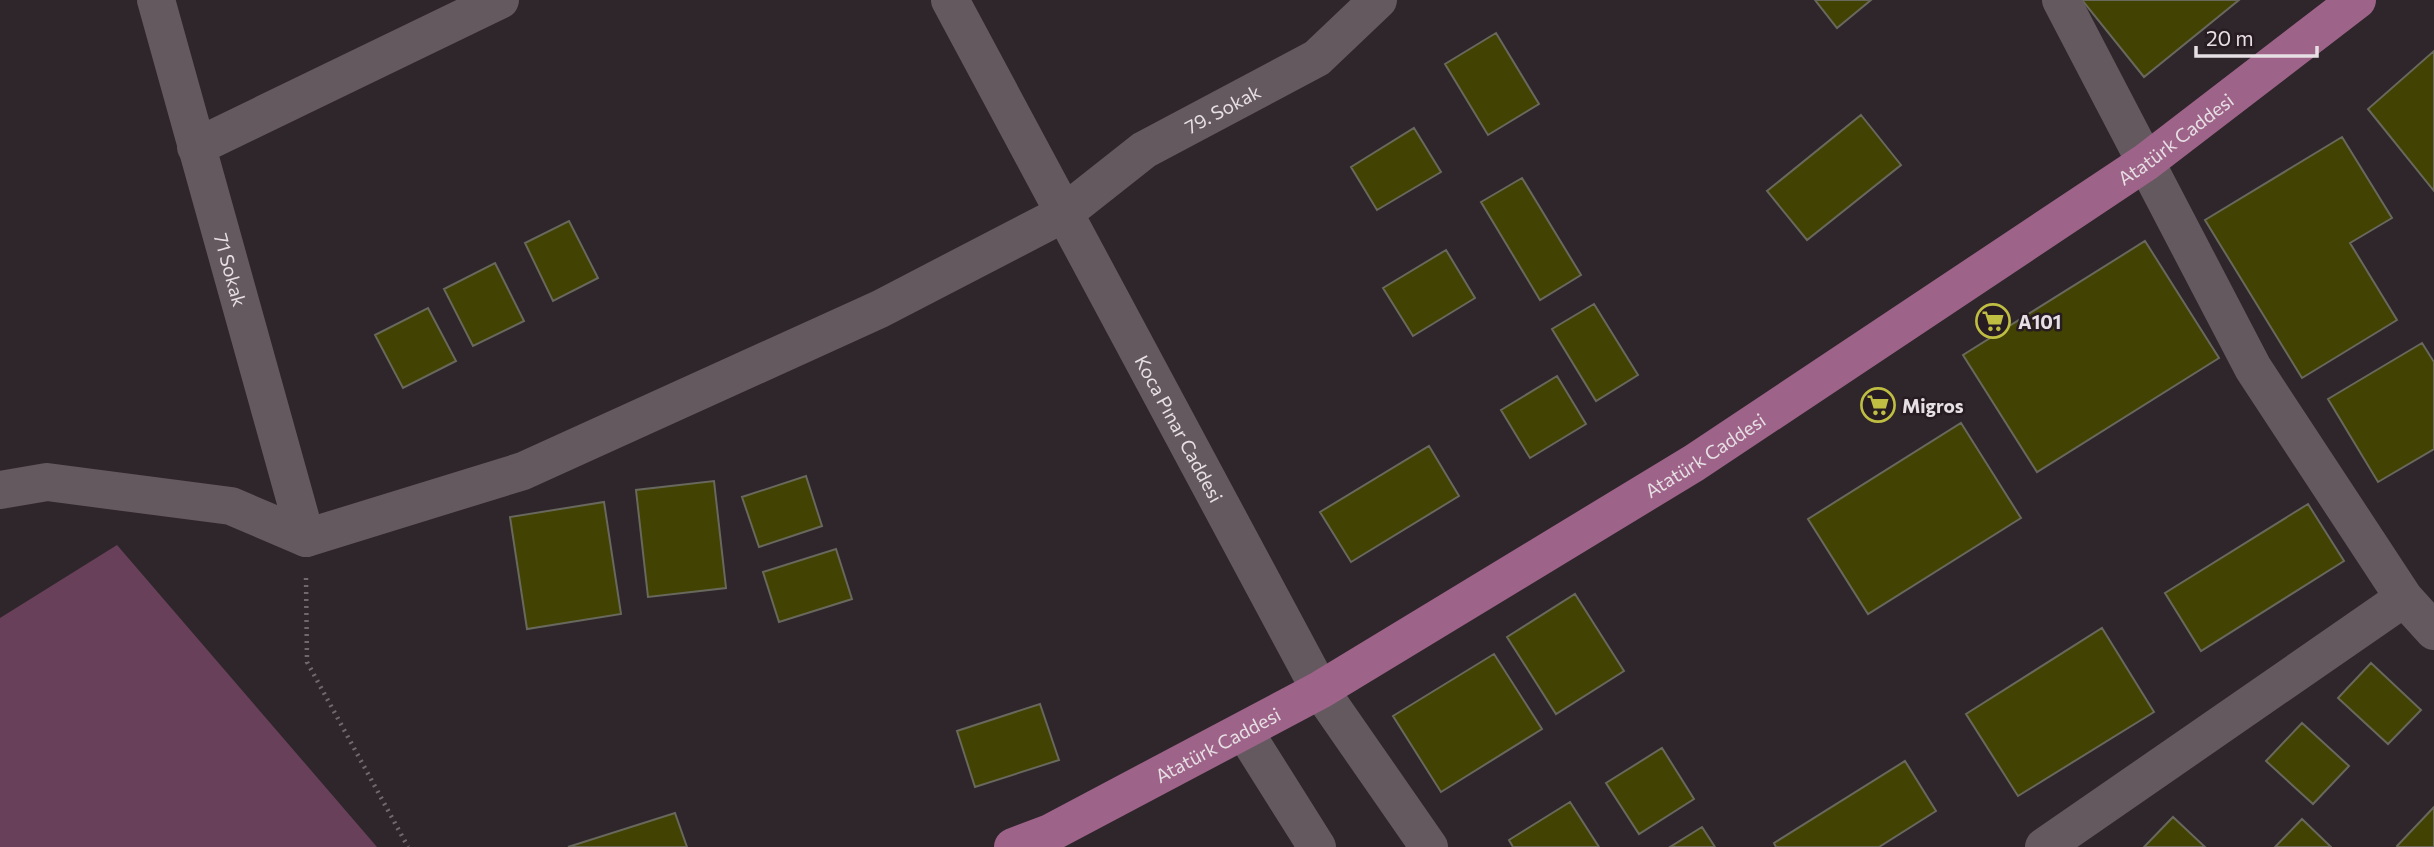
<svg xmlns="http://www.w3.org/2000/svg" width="2434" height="847" viewBox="0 0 2434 847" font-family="Commissioner,sans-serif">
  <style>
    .green { fill: #69405a }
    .building { fill: #424202; stroke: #68685d; stroke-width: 2 }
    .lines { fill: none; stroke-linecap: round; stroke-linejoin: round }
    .path { stroke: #70686d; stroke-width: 4.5; stroke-dasharray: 2 5; stroke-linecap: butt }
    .minor { stroke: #655960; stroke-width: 38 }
    .major { stroke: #9e6389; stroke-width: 38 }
    .labels { text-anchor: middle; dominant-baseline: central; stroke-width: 5; stroke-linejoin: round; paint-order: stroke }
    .street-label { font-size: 19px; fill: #e6dfe3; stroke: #261c22 }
    .poi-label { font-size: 19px; font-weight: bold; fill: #e6dfe3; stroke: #261c22; text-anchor: start }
  </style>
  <rect width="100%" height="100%" fill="#2f262b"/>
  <path class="green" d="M117,545L377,847H0V618Z"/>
  <path class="building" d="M1815,0H1871L1837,28Z
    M2082,0H2239L2144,77Z
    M1496,33L1539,104L1488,135L1445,64Z
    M2434,51V191L2368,109Z
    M1861,115L1901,165L1807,240L1767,191Z
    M1414,128L1441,172L1377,210L1351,167Z
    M2342,137L2392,218L2350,243L2397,320L2302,378L2205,220Z
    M1522,178L1581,275L1540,300L1481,202Z
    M569,221L598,278L553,301L525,243Z
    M2145,241L2219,358L2037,472L1963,355Z
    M1446,250L1475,298L1413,336L1383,288Z
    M495,263L524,321L473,346L444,289Z
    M1594,304L1638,375L1596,401L1552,329Z
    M428,308L456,361L403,388L375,335Z
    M2422,343L2434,362V449L2378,482L2328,399Z
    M1557,376L1586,424L1530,458L1501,410Z
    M1961,423L2021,518L1868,614L1808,519Z
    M1429,446L1459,496L1351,562L1320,512Z
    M806,476L822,526L759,547L742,497Z
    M714,481L726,588L648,597L636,490Z
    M604,502L621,614L527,629L510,517Z
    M2308,504L2344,561L2201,651L2165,593Z
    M836,549L852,599L779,622L763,572Z
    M1575,594L1624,671L1556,714L1507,637Z
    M2102,628L2154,712L2018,796L1966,714Z
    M1494,654L1542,729L1441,792L1393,716Z
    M2371,663L2421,710L2388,744L2338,698Z
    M1040,704L1059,760L975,787L957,731Z
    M2302,723L2349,766L2313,804L2266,761Z
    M1662,748L1694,799L1639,834L1606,783Z
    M1905,761L1936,811L1879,847H1776L1774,843Z
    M1570,802L1599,847H1513L1509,840Z
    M2434,807V847H2398L2397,846Z
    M675,813L687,847H568Z
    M2173,817L2205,847H2144Z
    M2302,819L2331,847H2275Z
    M1702,827L1715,847H1670Z"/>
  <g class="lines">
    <path class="path" d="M306,578L307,662L408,847"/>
    <g class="minor">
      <path id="s1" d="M156,0L306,538"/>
      <path id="s2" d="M950,0L1320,690L1429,847"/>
      <path d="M2061,0L2253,368L2404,598L2434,631"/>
      <path d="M196,147L500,0"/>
      <path id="s3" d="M0,490L47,482L231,506L306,538L523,471L880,309L1063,214L1144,150L1317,58L1378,0"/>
      <path d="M1244,731L1317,847"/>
      <path d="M2044,847L2404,598"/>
    </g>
    <path class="major" id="s4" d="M1013,847L1050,833L1320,690L1694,463L2146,162L2357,0"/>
  </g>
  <defs>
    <g id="supermarket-ring" transform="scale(1.75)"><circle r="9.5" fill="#261c22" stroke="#bfbe42" stroke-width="1.5"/><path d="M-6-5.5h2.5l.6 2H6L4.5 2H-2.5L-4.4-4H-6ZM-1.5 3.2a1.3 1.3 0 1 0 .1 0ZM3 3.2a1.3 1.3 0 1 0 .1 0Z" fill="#bfbe42"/></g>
  </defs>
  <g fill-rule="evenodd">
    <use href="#supermarket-ring" x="1993" y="321"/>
    <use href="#supermarket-ring" x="1878" y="405"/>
  </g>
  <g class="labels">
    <g class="street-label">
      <text stroke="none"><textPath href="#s3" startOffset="1332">79. Sokak</textPath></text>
      <text stroke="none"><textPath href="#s4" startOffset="1363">Atatürk Caddesi</textPath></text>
      <text stroke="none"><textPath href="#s1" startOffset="280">71 Sokak</textPath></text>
      <text stroke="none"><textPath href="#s2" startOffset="486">Koca Pınar Caddesi</textPath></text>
      <text stroke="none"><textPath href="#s4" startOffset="796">Atatürk Caddesi</textPath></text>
      <text stroke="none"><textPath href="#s4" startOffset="229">Atatürk Caddesi</textPath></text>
    </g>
    <g class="poi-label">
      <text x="2018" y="321">A101</text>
      <text x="1902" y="405">Migros</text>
    </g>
  </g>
  <path d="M2196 46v10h121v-10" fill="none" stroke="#e6dfe3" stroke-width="3.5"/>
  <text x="2206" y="46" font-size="21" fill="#e6dfe3" stroke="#261c22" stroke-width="5" paint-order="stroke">20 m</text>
</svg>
